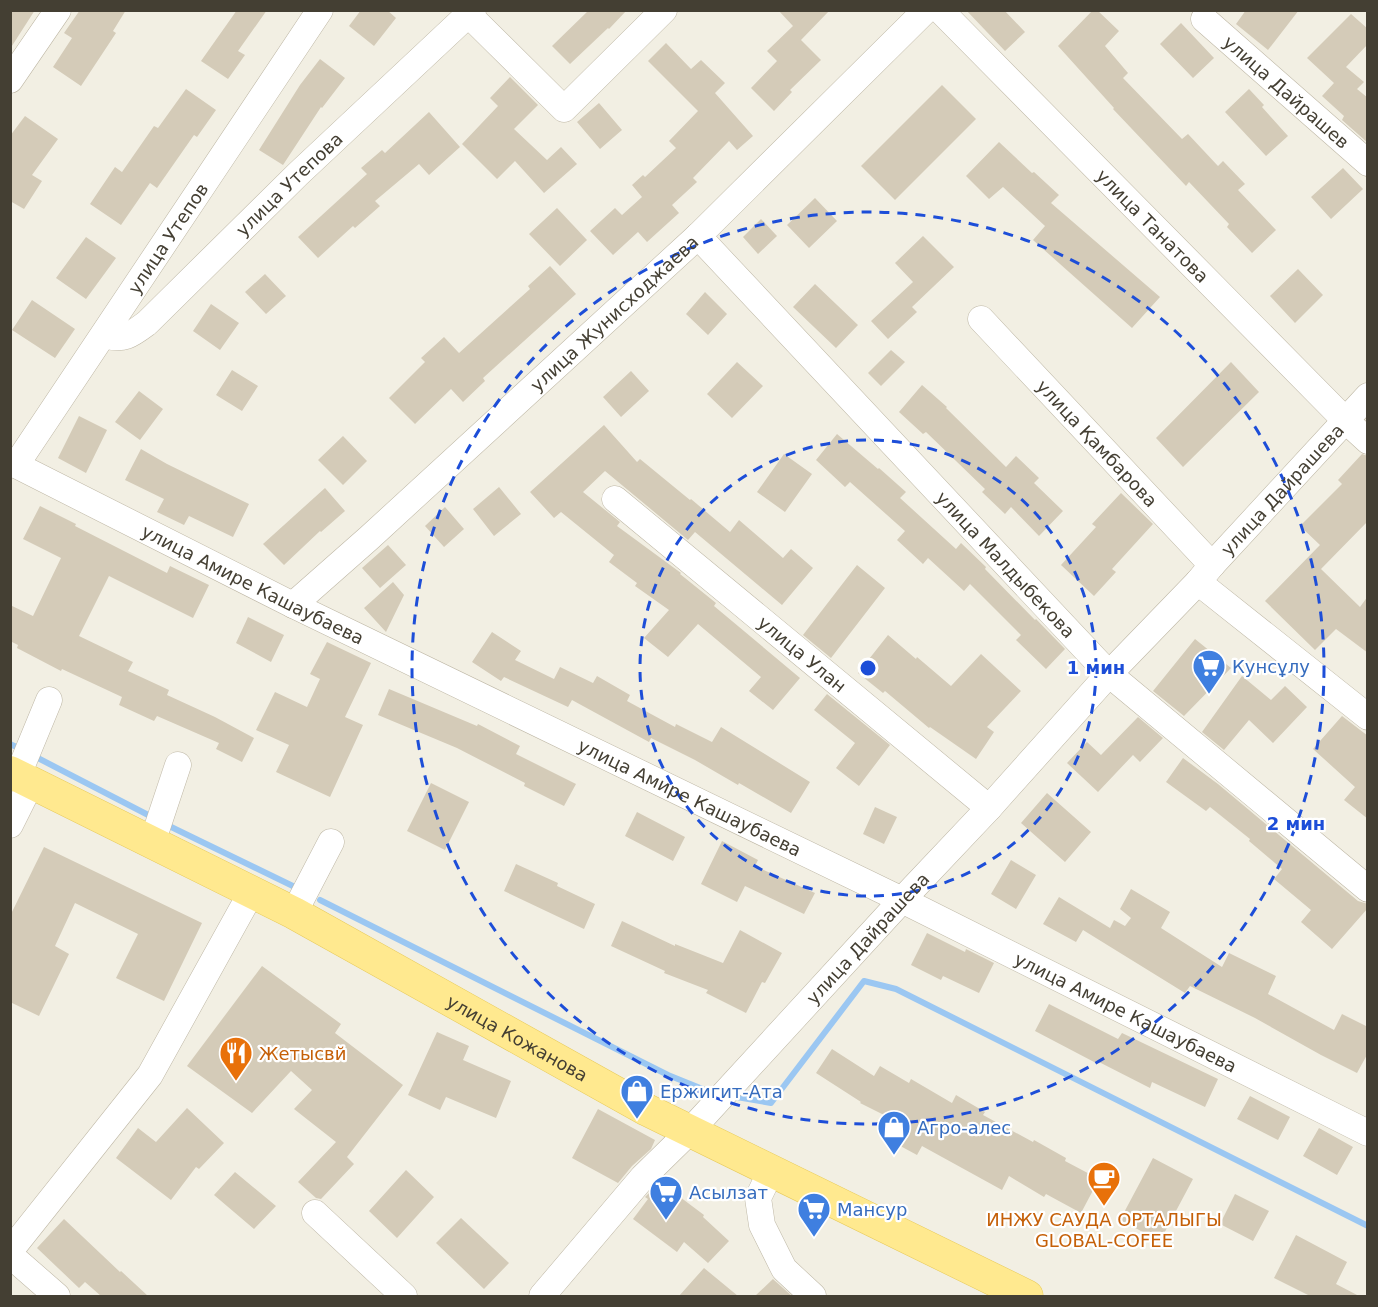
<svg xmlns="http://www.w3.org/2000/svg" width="1378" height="1307" viewBox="0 0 1378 1307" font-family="'DejaVu Sans',sans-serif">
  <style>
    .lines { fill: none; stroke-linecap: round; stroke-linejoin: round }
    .stream { stroke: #9bc7f2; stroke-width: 6 }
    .building { fill: #d4cbb8 }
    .minor-casing { stroke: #beb7a5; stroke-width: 27 }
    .major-casing { stroke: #e7ca5b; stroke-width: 33 }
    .minor { stroke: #fff; stroke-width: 26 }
    .major { stroke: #ffe98f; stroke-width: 32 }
    .ring { fill: none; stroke: #1d4ed8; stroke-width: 3; stroke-dasharray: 10 8 }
    .labels { text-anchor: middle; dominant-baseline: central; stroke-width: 4.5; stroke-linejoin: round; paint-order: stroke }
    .street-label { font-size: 18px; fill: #443f33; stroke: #fff }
    .shop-label { font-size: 18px; fill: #366cbe; stroke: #fff; text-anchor: start }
    .food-label { font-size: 18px; fill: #c56008; stroke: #fff; text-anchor: start }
    .centre { fill: #1d4ed8; stroke: #fff; stroke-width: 3 }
    .ring-label { font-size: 18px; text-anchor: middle; font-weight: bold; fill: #1d4ed8; stroke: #fff; stroke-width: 4.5; stroke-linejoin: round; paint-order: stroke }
  </style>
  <rect width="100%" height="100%" fill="#f2efe3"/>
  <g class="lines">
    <path class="stream" d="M10,744L23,750
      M32,755L154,818
      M165,824L299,889
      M320,900L668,1075L715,1094
      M731,1096L771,1103L864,981L896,989L1368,1226"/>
  </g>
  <path class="building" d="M10,10H35L10,49Z
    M80,10H126L113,31L116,33L81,86L53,67L72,38L64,33Z
    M237,10H267L238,51L245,55L228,79L201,61Z
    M361,10H387L396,18L374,46L349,26Z
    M589,10H627L609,29L608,28L570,64L552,46Z
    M778,10H830L801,40L821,60L790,90L792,92L774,111L751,88L777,61L767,51L793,26Z
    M966,10H1004L1025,32L1005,51Z
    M1093,10H1097L1119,31L1105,46L1128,73L1123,78L1182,139L1188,134L1218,166L1223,161L1245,184L1238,190L1276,230L1252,253L1227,227L1229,224L1189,182L1186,186L1113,109L1114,108L1058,46Z
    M1246,10H1299L1268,50L1236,24Z
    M1351,14L1368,29V44L1346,67L1364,82L1357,89L1368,98V143L1342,120L1344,116L1322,96L1334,83L1307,58Z
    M1181,23L1214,58L1193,78L1160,44Z
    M666,43L691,69L701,60L725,83L715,93L753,136L737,150L729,141L693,178L697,182L672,205L679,213L647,242L638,232L613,255L590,231L615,208L622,215L642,197L632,185L643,175L645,177L676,148L669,141L698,111L648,61Z
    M320,59L345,78L322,108L321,107L283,165L259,150L300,85Z
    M510,77L538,105L514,129L547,160L561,147L577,164L544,193L515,161L497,179L462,144L498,106L490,98Z
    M942,85L976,119L895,200L861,166Z
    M186,89L216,110L197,137L194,135L157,188L150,183L121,225L90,204L115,167L122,172L154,126L158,128Z
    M1249,89L1264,105L1262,107L1288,136L1266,156L1225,112Z
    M599,103L622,130L600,149L577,122Z
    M429,112L460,147L429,175L419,164L375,201L380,206L355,228L353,226L318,258L298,237L367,174L361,168L382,150L385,153Z
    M25,116L58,139L32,175L42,181L24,209L10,201V136Z
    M999,142L1032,173L1034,172L1059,195L1051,203L1160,297L1132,328L1033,240L1045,226L1003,187L989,199L966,176Z
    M1343,168L1363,189L1331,219L1311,197Z
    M815,198L837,221L809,248L787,225Z
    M557,208L587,240L560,266L529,234Z
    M761,219L777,236L758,254L743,237Z
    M923,236L954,267L912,307L917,312L888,339L871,321L913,282L895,263Z
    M86,237L116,258L86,299L56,278Z
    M550,266L576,294L483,378L485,381L463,402L451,389L415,424L389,398L425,362L421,358L444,337L459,353L530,289L528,286Z
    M1298,269L1323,295L1295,323L1270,296Z
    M265,274L286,296L266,314L245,292Z
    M815,284L858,325L836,348L793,307Z
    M705,292L727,314L708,335L686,314Z
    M32,300L75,329L55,358L12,330Z
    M211,304L239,323L220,350L193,331Z
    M891,350L905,362L881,386L868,373Z
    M737,362L763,386L732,418L707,394Z
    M1231,362L1259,392L1183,467L1156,438Z
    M232,370L258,386L242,411L216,395Z
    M631,371L649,391L621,417L603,397Z
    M922,385L947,407L946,408L1006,467L1016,456L1039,478L1034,483L1063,511L1039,536L1011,507L1005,514L982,492L985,489L926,432L923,434L899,412Z
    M139,391L163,409L140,440L115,422Z
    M79,416L107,430L86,473L58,458Z
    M604,425L637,462L640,459L690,500L691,499L730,532L739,520L783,558L791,549L813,568L782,605L695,532L688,540L605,471L583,492L620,522L617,526L681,573L680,574L716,603L714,606L800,678L773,710L749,691L761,677L698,624L668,657L644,638L669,610L635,586L637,583L609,562L614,555L561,512L554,518L530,492Z
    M837,434L878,469L879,468L906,492L900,498L956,549L961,543L986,567L985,569L1035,620L1036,619L1065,649L1046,669L1016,640L1021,635L970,584L964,591L928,558L923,564L897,540L905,531L850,482L845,487L816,460Z
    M343,436L367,461L343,485L318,460Z
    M141,449L167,464L249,504L233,537L189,516L184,525L157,512L164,499L125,480Z
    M784,454L812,474L785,512L757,492Z
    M1362,454L1368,456V521L1321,569L1360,607L1368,596V653L1336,629L1315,650L1265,601L1320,545L1300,526L1342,484L1338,480Z
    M499,487L521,514L494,536L473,509Z
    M325,488L345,511L321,532L320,531L284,565L263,544Z
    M1121,493L1153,524L1112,569L1116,572L1094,596L1061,565L1096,527L1092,524Z
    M40,506L76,524L75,526L167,573L170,566L209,585L193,618L109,576L79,636L133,662L128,671L169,690L167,695L215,717L254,738L242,762L216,749L219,743L157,716L154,721L119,705L122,697L62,669L61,671L17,648L18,645L10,641V605L33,616L61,558L23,539Z
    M445,507L464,529L444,547L425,526Z
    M388,545L406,565L380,588L362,568Z
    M857,565L885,588L831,658L803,635Z
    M393,582L404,595L386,632L364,608Z
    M248,617L284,635L271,662L236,643Z
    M492,632L521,651L515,660L554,679L560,667L593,683L597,676L630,695L627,701L675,727L676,724L712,742L721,727L810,782L791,813L739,783L738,785L695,760L651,738L649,742L572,700L568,707L504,677L501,681L472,662Z
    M888,635L916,659L917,657L951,686L981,654L1021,691L987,727L994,732L976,759L930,727L929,728L885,691L883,693L858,673Z
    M1195,639L1231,668L1184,716L1153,691Z
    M327,642L371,663L345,717L363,725L330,797L276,772L289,745L256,730L275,692L307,707L320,679L310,674Z
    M1242,676L1271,700L1285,686L1307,707L1273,743L1249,720L1224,750L1202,732Z
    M389,689L477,726L478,724L520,746L516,754L576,784L564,806L524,786L525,783L457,748L378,715Z
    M827,694L890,745L859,786L836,768L855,743L814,710Z
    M1342,716L1368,736V819L1344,800L1355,787L1313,749Z
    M1138,717L1163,738L1140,762L1133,755L1098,792L1067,763L1087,742L1101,755Z
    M1183,758L1218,784L1358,901L1368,904V908L1332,949L1301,922L1311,910L1274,879L1282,869L1249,841L1250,839L1210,807L1206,811L1166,782Z
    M431,783L469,802L445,850L407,831Z
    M1047,793L1091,832L1065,862L1021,823Z
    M875,807L897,817L884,844L863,834Z
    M637,812L685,837L673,861L625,836Z
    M722,841L758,860L755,866L815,893L804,914L745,886L737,902L701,884Z
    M44,847L202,923L164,1001L116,978L138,934L75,903L55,946L69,954L39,1016L10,1002V916Z
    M1011,860L1036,875L1016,909L991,894Z
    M516,864L558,883L557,886L595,904L584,929L504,891Z
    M1131,889L1170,912L1161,928L1222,967L1229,953L1276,976L1268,994L1334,1030L1342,1014L1368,1027V1053L1357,1073L1321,1055L1255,1018L1190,986L1185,993L1083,930L1076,942L1043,924L1059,897L1110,928L1114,920L1125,926L1131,918L1120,909Z
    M622,921L675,946V944L723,963L740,930L782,953L765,983L762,982L746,1013L706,993L708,990L664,973L665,971L611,946Z
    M927,933L965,952L966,949L994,963L979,993L943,976L941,980L911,965Z
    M262,966L341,1024L335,1033L403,1085L347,1157L354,1164L321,1199L316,1198L298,1182L336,1142L294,1109L312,1090L291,1071L252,1113L187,1066Z
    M1049,1004L1118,1039L1122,1033L1218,1079L1205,1107L1152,1082L1150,1088L1097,1061L1096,1063L1035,1031Z
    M437,1032L469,1046L463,1060L511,1081L496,1118L446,1097L440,1110L408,1095Z
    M832,1049L874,1076L880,1066L909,1083L911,1079L952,1103L956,1095L985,1112L983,1115L1033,1142L1034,1140L1066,1158L1065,1161L1099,1179L1081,1213L1046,1194L1044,1197L1009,1176L1002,1190L922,1146L917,1155L880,1135L890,1118L860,1103L861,1102L816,1073Z
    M1250,1096L1290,1117L1278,1140L1237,1119Z
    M187,1108L224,1143L199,1169L196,1167L171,1200L116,1158L138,1128L156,1142Z
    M598,1109L655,1140L651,1149L632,1166L618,1183L572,1158Z
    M1319,1128L1353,1147L1337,1175L1303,1156Z
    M1153,1158L1193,1179L1160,1241L1120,1220Z
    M406,1170L434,1197L397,1238L369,1211Z
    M235,1172L276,1206L254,1229L214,1195Z
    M660,1182L704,1215L703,1217L729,1241L708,1263L684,1242L677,1252L633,1219L648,1199L645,1197Z
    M1235,1194L1269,1211L1253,1241L1220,1224Z
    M461,1218L509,1263L484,1289L436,1243Z
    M64,1219L120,1272L121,1271L148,1296H101L85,1282L79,1288L37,1248Z
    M1296,1235L1347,1262L1336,1284L1359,1296H1310L1274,1278Z
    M704,1268L738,1296H679Z
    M773,1279L774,1280L792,1296H755Z"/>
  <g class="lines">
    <g class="minor-casing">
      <g id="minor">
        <path id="s1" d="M940,10L1345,420L1368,441"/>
        <path d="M469,15L564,109L664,10"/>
        <path id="s2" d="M1204,19L1368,163"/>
        <path d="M10,80L58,10"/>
        <path id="s3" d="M698,236L1109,674L1368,889"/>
        <path id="s4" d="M981,319L1212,565"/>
        <path id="s5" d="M104,335C124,341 131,335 147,323L298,174L473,10"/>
        <path id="s6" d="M10,462L293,605L902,900L1368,1133"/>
        <path id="s7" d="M16,465L320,10"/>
        <path id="s8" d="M615,499L989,808"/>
        <path d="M1198,582L1368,717"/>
        <path id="s9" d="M293,605L369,538L698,236L926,10"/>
        <path d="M18,775L49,700"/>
        <path d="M10,825L31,783"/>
        <path d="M152,843L178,765"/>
        <path d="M294,913L331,842"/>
        <path d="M771,1171L758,1198L762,1225L784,1269L813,1296"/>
        <path d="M315,1213L404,1296"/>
        <path d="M10,1251L150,1075L251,893"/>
        <path d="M10,1255L57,1296"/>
        <path id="s10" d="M542,1296L643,1177L690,1131L902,900L989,808L1109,674L1198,582L1212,565L1368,396"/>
      </g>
    </g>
    <g class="major-casing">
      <g id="major">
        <path id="s11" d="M10,772L294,913L647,1110L1027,1296"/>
      </g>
    </g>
    <use href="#minor" class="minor"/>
    <use href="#major" class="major"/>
  </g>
  <g class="ring">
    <circle cx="868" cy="668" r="228"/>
    <circle cx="868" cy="668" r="456"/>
  </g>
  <defs>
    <g id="supermarket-pin" transform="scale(1.725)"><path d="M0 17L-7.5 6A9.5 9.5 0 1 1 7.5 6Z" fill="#3f7fe0" stroke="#fff"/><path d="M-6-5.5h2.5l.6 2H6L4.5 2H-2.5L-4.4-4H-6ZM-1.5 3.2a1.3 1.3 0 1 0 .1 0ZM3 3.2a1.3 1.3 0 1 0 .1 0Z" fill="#fff"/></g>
    <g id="restaurant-pin" transform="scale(1.725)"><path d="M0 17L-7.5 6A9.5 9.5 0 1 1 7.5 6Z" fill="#e8710a" stroke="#fff"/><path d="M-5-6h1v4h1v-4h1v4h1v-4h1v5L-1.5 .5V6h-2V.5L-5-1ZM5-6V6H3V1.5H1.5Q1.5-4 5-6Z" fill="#fff"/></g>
    <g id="shop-pin" transform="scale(1.725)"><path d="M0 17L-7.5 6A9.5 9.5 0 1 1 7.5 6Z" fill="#3f7fe0" stroke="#fff"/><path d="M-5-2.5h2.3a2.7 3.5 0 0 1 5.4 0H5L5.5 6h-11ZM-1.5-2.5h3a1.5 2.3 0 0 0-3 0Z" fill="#fff"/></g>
    <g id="cafe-pin" transform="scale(1.725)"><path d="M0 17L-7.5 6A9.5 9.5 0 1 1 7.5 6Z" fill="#e8710a" stroke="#fff"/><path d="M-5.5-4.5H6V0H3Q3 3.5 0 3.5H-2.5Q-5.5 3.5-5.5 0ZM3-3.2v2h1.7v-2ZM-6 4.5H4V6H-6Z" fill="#fff"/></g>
  </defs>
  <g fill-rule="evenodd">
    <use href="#supermarket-pin" x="1209" y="666"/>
    <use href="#restaurant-pin" x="236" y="1053"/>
    <use href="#shop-pin" x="637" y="1091"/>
    <use href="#shop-pin" x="894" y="1127"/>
    <use href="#cafe-pin" x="1104" y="1178"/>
    <use href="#supermarket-pin" x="666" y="1192"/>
    <use href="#supermarket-pin" x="814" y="1209"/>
  </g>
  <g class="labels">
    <g class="street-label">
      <text stroke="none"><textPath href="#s2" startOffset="110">улица Дайрашев</textPath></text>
      <text stroke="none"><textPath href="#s5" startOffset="246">улица Утепова</textPath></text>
      <text stroke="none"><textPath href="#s1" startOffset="303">улица Танатова</textPath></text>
      <text stroke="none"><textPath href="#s7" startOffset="273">улица Утепов</textPath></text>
      <text stroke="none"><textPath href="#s9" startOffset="434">улица Жунисходжаева</textPath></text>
      <text stroke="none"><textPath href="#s4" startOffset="170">улица Қамбарова</textPath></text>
      <text stroke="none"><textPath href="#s10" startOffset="1095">улица Дайрашева</textPath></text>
      <text stroke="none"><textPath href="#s3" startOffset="450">улица Малдыбекова</textPath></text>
      <text stroke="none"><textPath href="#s6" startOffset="272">улица Амире Кашаубаева</textPath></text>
      <text stroke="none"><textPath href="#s8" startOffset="243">улица Улан</textPath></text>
      <text stroke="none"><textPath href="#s6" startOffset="758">улица Амире Кашаубаева</textPath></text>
      <text stroke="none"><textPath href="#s10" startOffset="484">улица Дайрашева</textPath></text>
      <text stroke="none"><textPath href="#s6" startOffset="1244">улица Амире Кашаубаева</textPath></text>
      <text stroke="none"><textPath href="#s11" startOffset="573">улица Кожанова</textPath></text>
    </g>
    <g class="shop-label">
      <text x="1232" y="666">Кунсұлу</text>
      <text x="660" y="1091">Ержигит-Ата</text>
      <text x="917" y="1127">Агро-алес</text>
      <text x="689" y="1192">Асылзат</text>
      <text x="837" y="1209">Мансур</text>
    </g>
    <g class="food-label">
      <text x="259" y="1053">Жетысвй</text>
      <text x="1104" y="1219" text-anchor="middle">ИНЖУ САУДА ОРТАЛЫГЫ<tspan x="1104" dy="21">GLOBAL-COFEE</tspan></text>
    </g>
  </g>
  <circle cx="868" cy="668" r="9" class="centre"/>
  <g class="ring-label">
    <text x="1096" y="674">1 мин</text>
    <text x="1296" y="830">2 мин</text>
  </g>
  <rect width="1378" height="1307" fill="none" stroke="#443f33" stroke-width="24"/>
</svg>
